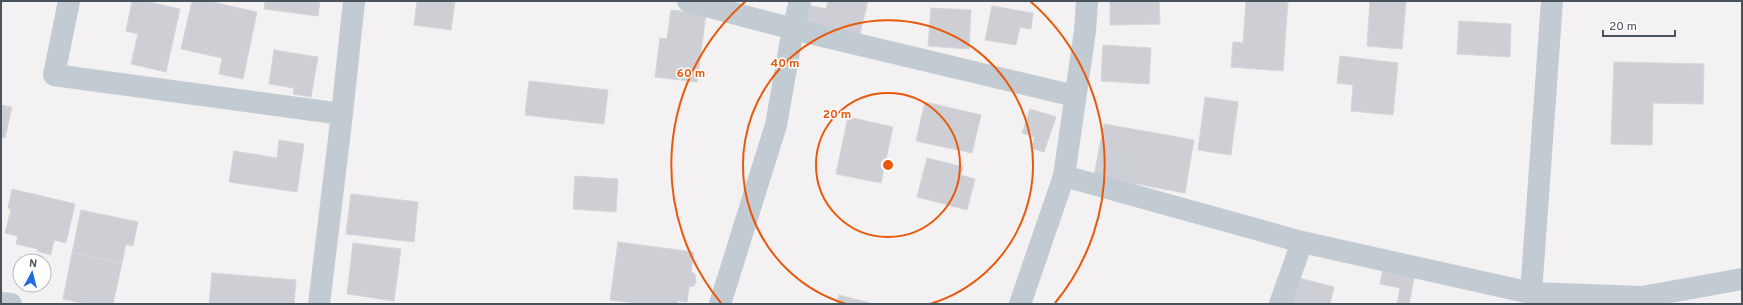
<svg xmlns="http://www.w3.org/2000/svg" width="1743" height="305" viewBox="0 0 1743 305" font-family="Overpass,sans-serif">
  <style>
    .building { fill: #cecfd5; stroke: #d5d6dc }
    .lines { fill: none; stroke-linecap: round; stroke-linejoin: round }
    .minor { stroke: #c2cad2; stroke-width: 22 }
    .ring { fill: none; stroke: #e8590c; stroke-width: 2 }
    .centre { fill: #e8590c; stroke: #fff; stroke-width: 2 }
    .ring-label { font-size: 12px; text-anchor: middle; font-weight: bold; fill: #e8590c; stroke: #fff; stroke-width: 3; stroke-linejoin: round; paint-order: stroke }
  </style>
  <rect width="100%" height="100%" fill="#f3f1f1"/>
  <path class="building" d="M132,1H145L180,9L166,72L131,64L138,34L126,31Z
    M192,1H208L257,12L243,79L219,74L222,58L181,49Z
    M265,1H320L318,16L264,9Z
    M417,1H455L451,30L414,25Z
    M828,1H868L858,41L803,28L808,5L826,9Z
    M1110,1H1159L1160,24L1110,25Z
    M1246,1H1288L1283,71L1231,67L1233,42L1243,43Z
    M1370,1H1406L1402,49L1367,46Z
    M992,6L1033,13L1031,29L1020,27L1016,45L985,40Z
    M931,8L971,10L969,49L928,46Z
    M671,10L706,14L697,82L655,77L660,38L667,39Z
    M1459,21L1511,24L1510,57L1457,54Z
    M1103,45L1151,48L1149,84L1101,81Z
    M274,50L318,57L311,97L293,94L294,88L269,84Z
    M1340,56L1398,63L1393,115L1351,111L1353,85L1337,83Z
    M1614,62L1704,64L1703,104L1653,103L1652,145L1611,144Z
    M529,81L608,90L604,124L525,115Z
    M1205,97L1238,102L1231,155L1198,150Z
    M925,102L981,115L972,153L916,141Z
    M1,105L12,107L5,138L1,137Z
    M1030,109L1056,117L1044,152L1031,148L1035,137L1022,133Z
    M848,117L893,127L881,183L836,174Z
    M1104,124L1194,140L1185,193L1094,176Z
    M279,140L304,144L297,192L229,182L234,151L277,158Z
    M927,158L963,167L961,175L975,179L967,210L917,197Z
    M575,176L618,179L616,212L573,209Z
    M12,189L75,204L66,243L54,240L51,255L37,251L38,249L16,244L18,236L5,233L11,209L8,208Z
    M351,194L418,202L414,242L346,234Z
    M81,210L138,222L133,246L126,244L122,263L72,253Z
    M618,242L694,252L691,272L695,274L696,282L694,286L689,287L687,302L678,301L677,304H643L610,300Z
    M353,243L401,249L394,301L347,294Z
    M72,253L122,263L113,304H86L63,299Z
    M1384,264L1416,269L1409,304H1397L1400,288L1380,284Z
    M212,273L296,280L294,304H209Z
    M1295,277L1334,287L1330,304H1288Z
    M839,295L874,304H836Z"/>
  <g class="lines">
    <path class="minor" d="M69,1L54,75L342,114
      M688,1L793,29L1075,96
      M1064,176L1302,242L1531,293L1642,297L1742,279
      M1531,293L1552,1
      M1,303L11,304
      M319,304L342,114L354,1
      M720,304L776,125L793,29L800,1
      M1020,304L1064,176L1085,31L1087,1
      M1280,304L1302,242"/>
  </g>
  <g class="ring">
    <circle cx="888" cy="165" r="72"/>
    <path d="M846 304A145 145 0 1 1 930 304"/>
    <path d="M721 303A217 217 0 0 1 746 1M1030 1A217 217 0 0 1 1055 303"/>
  </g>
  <circle cx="888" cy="165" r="6" class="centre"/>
  <g class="ring-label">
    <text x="785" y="67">40 m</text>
    <text x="691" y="77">60 m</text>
    <text x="837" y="118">20 m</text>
  </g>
  <rect width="1743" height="305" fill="none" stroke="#49535d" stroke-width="4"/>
  <g transform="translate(32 273) rotate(7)"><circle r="19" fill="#ffffff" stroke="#b6babe"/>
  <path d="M0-3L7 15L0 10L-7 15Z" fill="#206cde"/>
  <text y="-6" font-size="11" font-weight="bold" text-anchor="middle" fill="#49535d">N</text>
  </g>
  <path d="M1603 30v6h72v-6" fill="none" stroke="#49535d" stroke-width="2"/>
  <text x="1609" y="30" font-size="12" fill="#49535d" stroke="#ffffff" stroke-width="3" paint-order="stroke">20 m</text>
</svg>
